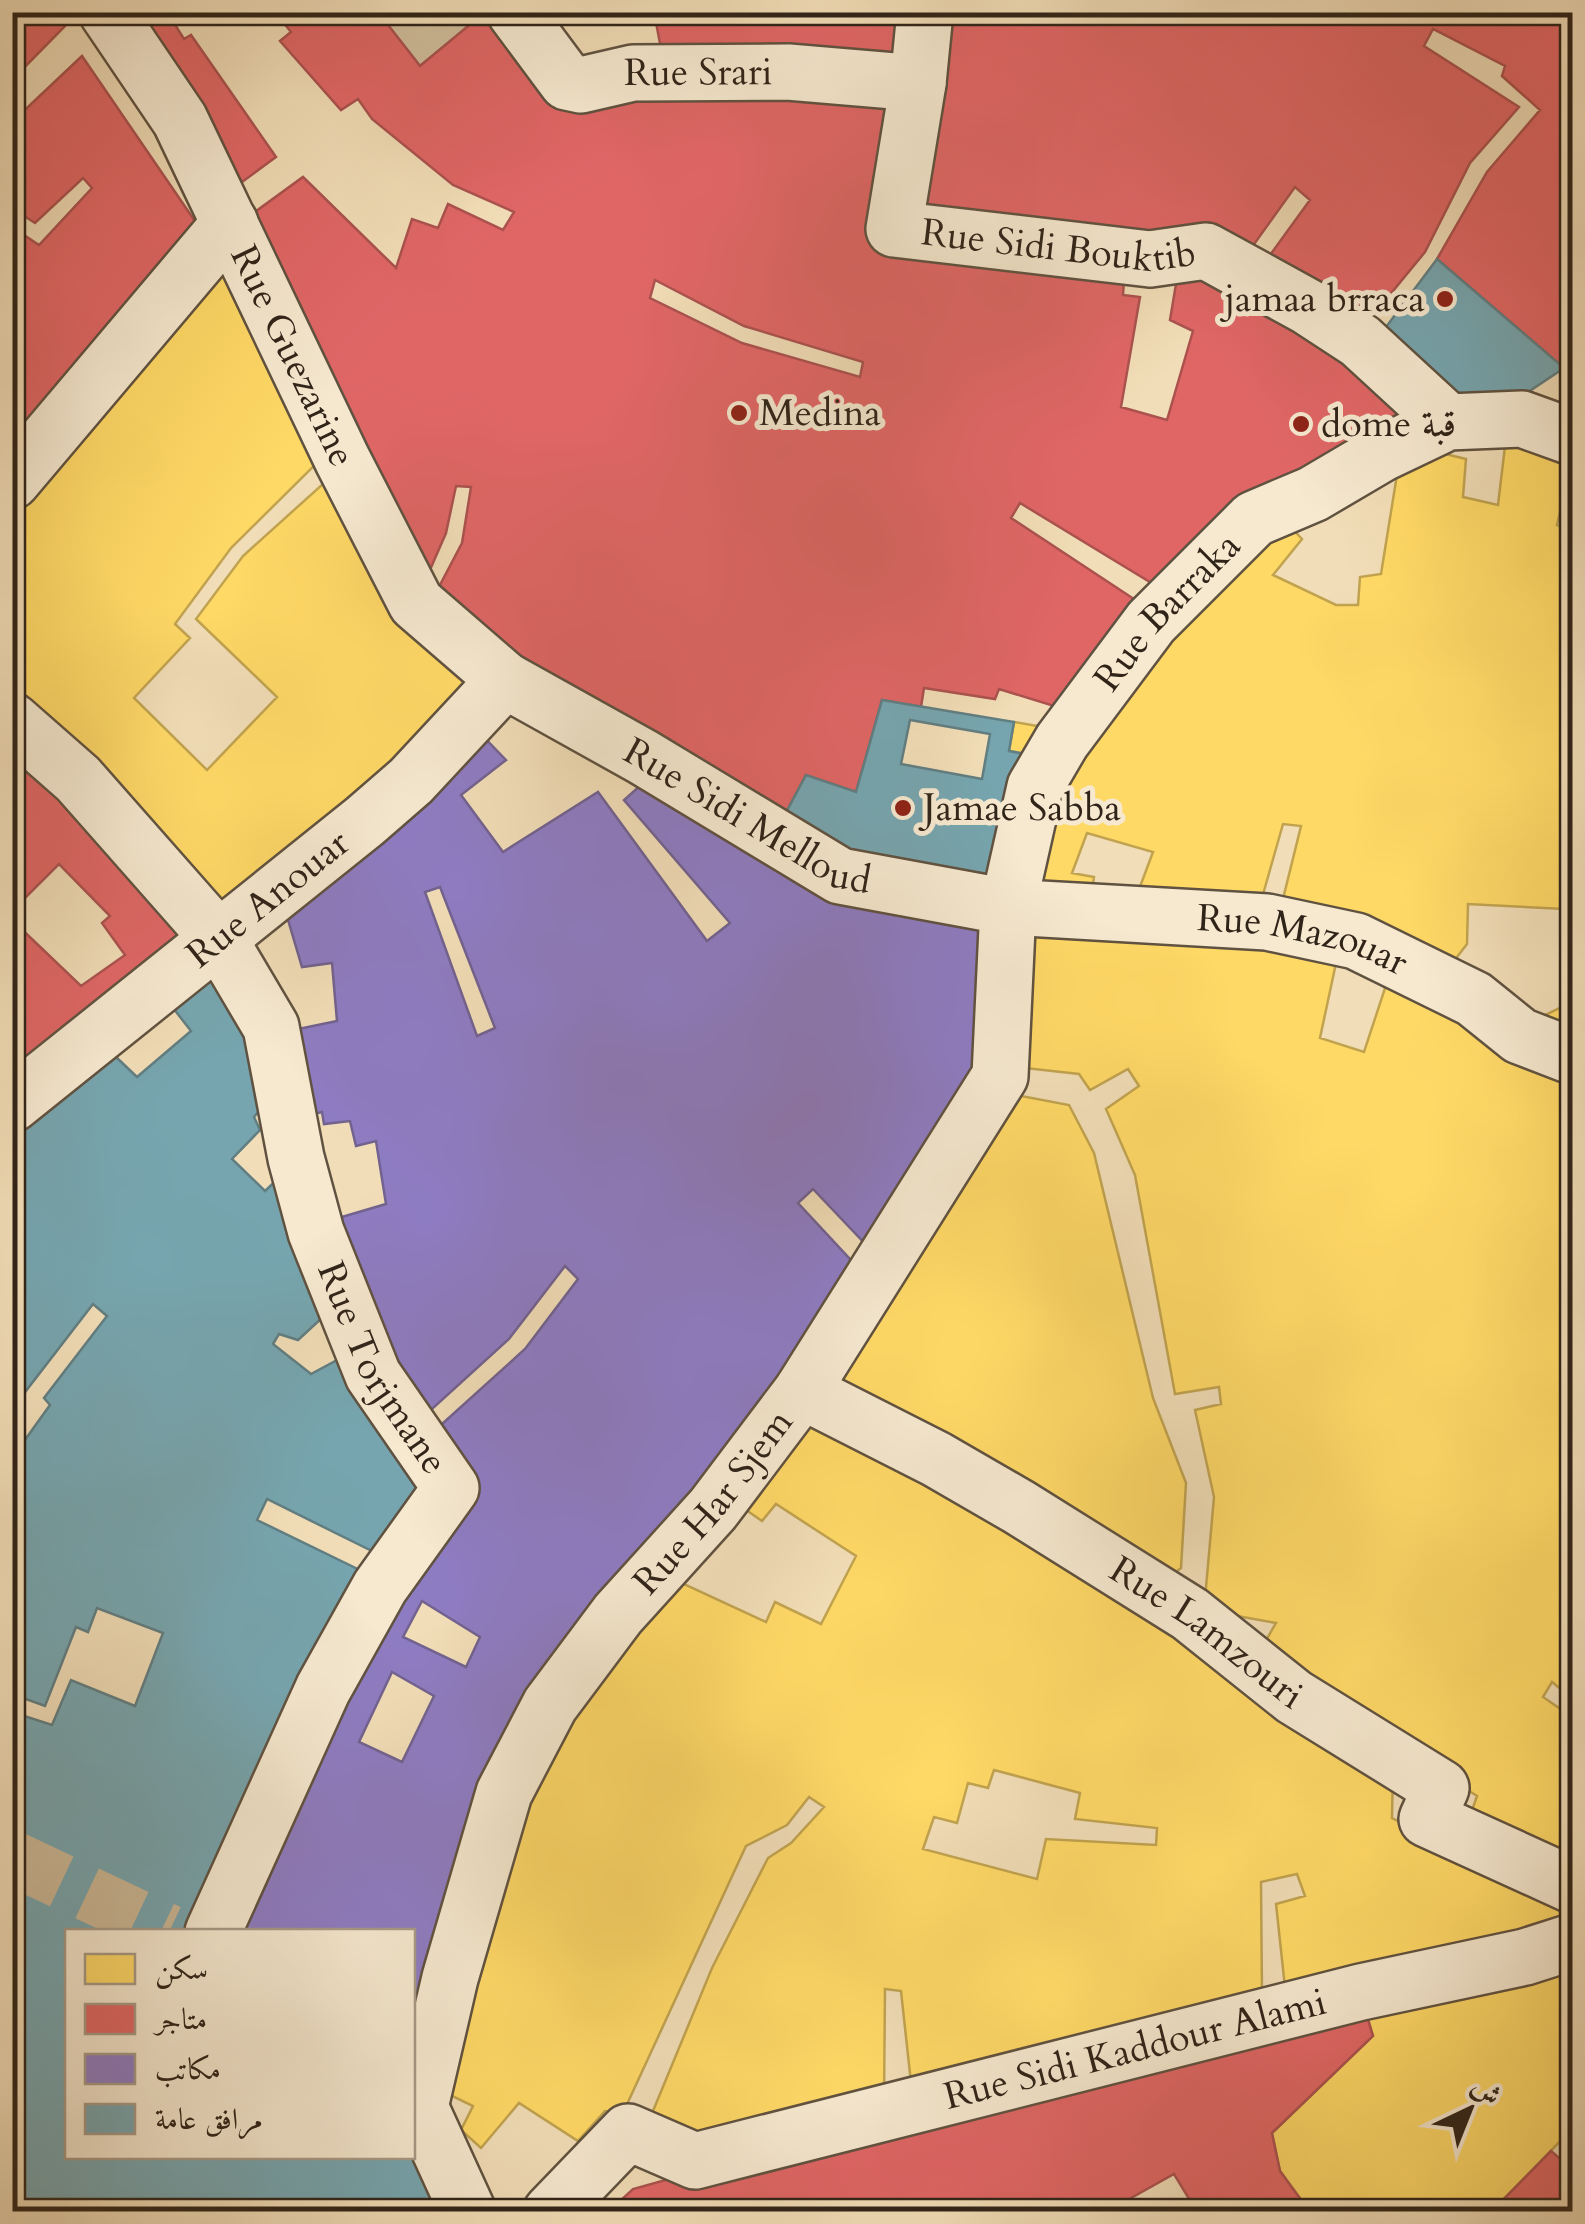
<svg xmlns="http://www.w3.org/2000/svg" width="1585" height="2224" viewBox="0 0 1585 2224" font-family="Cardo,Amiri,serif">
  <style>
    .green { fill: #d0be9c; stroke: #80715a; stroke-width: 2.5 }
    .homes { fill: #ffd966; stroke: #c1a34f; stroke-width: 2.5; fill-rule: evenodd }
    .shops { fill: #e06666; stroke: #ab524f; stroke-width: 2.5; fill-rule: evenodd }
    .offices { fill: #8e7cc3; stroke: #726290; stroke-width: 2.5; fill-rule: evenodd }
    .public { fill: #76a5af; stroke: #617e82; stroke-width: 2.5; fill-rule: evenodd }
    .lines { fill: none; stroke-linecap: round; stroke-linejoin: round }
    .minor-tunnel { stroke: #cab897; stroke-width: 55; stroke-dasharray: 55 28; stroke-linecap: butt }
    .minor-casing { stroke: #605240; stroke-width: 60 }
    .minor { stroke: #f6e9d0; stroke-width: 55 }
    .poi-dot { fill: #8f2418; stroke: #f6e9d0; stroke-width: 4 }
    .labels { text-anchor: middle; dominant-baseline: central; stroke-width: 10; stroke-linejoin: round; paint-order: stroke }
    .street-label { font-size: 38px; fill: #302419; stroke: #f6e9d0 }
    .poi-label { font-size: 38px; fill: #302419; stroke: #f6e9d0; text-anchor: start }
  </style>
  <rect width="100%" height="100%" fill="#f1ddb7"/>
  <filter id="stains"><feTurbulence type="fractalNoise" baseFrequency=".002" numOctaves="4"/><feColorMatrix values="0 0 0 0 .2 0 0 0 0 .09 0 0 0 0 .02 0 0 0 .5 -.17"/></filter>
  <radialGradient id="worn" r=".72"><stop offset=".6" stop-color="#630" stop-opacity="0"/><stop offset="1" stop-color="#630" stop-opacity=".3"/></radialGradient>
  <path class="green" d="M378,13H485L420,66Z"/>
  <path class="homes" d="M224,258L299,397L286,407L324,456L231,548L175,624L190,638L134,698L207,770L277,697L196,619L243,556L334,474L378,578L469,689L402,771L228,912L12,704V506Z
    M1506,438L1572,460L1557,525L1572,529V857L1564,909L1468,904L1467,944L1447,970L1281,907L1301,826L1283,824L1260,905L1135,900L1153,852L1087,833L1072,873L1094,877L1091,898L1033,893L1052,801L1108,698L1286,522L1302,539L1273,575L1336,605H1358L1360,577L1381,574L1400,456L1417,447L1466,459L1463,497L1498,505Z
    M1014,722L1043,727L1039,756L1009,751Z
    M1020,921L1339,949L1320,1038L1364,1052L1391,970L1473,1010L1472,1033L1572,1068V1680L1568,1695L1552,1682L1543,1697L1572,1717V1862L1469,1819L1477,1796L1258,1654L1276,1623L1204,1610L1214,1497L1195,1410L1221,1404L1219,1387L1175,1394L1135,1175L1106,1109L1139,1086L1128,1069L1090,1090L1079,1074L1016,1067Z
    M1572,996V1040L1539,1018L1572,1002Z
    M1011,1094L1069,1105L1094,1153L1153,1398L1186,1483L1181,1568L1169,1577L832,1389Z
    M806,1408L1183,1628L1393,1770L1392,1818L1455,1850L1570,1893L1571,1924L1286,1997L1276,1904L1305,1896L1297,1874L1261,1882L1262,1995L912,2092L901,1991L885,1989L884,2100L668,2139L646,2128L712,1968L768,1858L791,1843L824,1807L809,1797L787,1825L746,1846L623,2113L605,2111L578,2141L519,2103L481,2148L461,2130L473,2106L442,2091L464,1983L563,1711L671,1578L766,1622L775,1602L821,1624L856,1556L776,1504L762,1521L739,1505ZM994,1770L1080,1793L1075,1819L1157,1828L1156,1845L1046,1839L1037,1879L923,1849L934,1817L957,1823L968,1783L988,1788Z
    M1572,1954V2129L1491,2212H1310L1280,2171L1272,2133L1373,2036L1364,2006Z"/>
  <path class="shops" d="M12,12H75L76,15L12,80Z
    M128,12H167L184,39L191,35L276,157L242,182Z
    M275,12H378L420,66L485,12H493L640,86L902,101L879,237L1125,267L1123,295L1140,297L1121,407L1167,420L1193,331L1170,320L1179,266L1263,294L1415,418L1163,590L1020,503L1011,518L1143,605L1064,709L999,689L995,699L924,688L921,707L882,700L856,792L806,775L782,820L431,602L462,543L471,487L456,486L446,533L426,579L248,217L303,177L396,268L412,219L438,228L448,204L503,230L514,212L453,185L372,119L358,99L341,110L280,41L291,32ZM655,280L744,326L863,362L860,377L742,343L650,298Z
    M654,12H909L905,63L663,59Z
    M942,12H1572V364L1564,368L1437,259L1487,172L1540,110L1502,76L1505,66L1433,29L1424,46L1519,107L1470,163L1425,252L1365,325L1265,262L1310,200L1295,187L1247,254L914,214Z
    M82,56L201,230L12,445V227L39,245L92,188L83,178L35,223L12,208V122Z
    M12,737L198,936L12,1076V920L81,986L125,955L102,923L110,916L59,864L12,911Z
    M1364,2006L1373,2036L1272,2133L1280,2171L1310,2212H1197L1174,2174L1124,2202L1129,2212H608L633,2189L705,2169Z
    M1551,2151L1565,2163L1572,2154V2212H1491Z"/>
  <path class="offices" d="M479,732L506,760L461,795L503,852L598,792L707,941L730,923L624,800L651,776L997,919L988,1066L871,1250L813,1189L798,1203L861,1271L788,1383L605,1602L412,2056V1932H227L402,1579L431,1434L525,1349L578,1279L565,1266L509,1339L421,1419L328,1221L386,1204L376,1141L356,1146L350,1121L324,1124L322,1112L297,1118L284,1032L337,1021L332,963L302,967L283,903ZM440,887L495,1028L477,1036L425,892ZM422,1601L480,1637L466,1667L403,1637ZM392,1672L434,1696L402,1762L359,1742Z"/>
  <path class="public" d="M1437,259L1564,368L1507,406H1450L1377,339Z
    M882,700L1014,722L1009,751L1031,755L999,892L841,848L782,820L806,775L856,792ZM910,720L990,734L982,779L901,764Z
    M211,970L266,1058L267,1102L254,1117L260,1130L232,1159L265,1191L281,1176L336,1305L298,1340L279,1334L273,1344L311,1374L354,1351L434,1485L382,1556L267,1499L257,1520L372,1576L199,1932H68V2156H412L417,2121L432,2212H12V1712L52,1725L71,1680L135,1706L163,1633L97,1608L88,1632L76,1627L45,1706L12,1694V1458L50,1405L44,1398L107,1316L93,1304L12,1409V1116L113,1054L137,1077L191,1031L170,1004Z"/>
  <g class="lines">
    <path class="minor-tunnel" d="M12,1858L169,1932"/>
    <g class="minor-casing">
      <g id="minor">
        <path id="s1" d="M107,12L180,120L342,459L416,603L505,680L643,757L840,876L1008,907L1267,922L1356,941L1474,999L1520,1036L1572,1056"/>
        <path id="s2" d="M515,12L567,82L581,85L633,73L788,72L918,83"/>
        <path id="s3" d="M925,12L918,83L894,229L1150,259L1206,251L1308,307L1360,341L1448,422"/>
        <path d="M12,481L230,223"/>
        <path id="s4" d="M12,721L78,779L219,939L271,1027L296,1158L316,1232L373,1375L451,1488L380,1587L323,1689L213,1932"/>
        <path id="s5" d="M12,1104L365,821L411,781L505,680"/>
        <path id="s6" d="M802,1391L936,1459L1019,1507L1190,1614L1294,1697L1441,1788L1427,1819L1572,1885"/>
        <path d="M412,2099L420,2107L468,2212"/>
        <path id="s7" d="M420,2107L450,1978L504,1793L550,1705L618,1614L713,1509L802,1391L1000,1076L1008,907L1035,787L1062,741L1151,622L1254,519L1313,494L1381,454L1448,422L1522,419L1572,437"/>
        <path id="s8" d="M551,2212L628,2132L695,2161L1361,1992L1525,1957L1572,1942"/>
      </g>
    </g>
    <use href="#minor" class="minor"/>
  </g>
  <g class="poi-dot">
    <circle cx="1445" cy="299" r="10"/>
    <circle cx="739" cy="413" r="10"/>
    <circle cx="1301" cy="424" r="10"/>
    <circle cx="903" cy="808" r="10"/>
  </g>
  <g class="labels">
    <g class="street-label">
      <text stroke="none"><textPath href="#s2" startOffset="220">Rue Srari</textPath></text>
      <text stroke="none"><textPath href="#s3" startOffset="385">Rue Sidi Bouktib</textPath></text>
      <text stroke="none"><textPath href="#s1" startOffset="392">Rue Guezarine</textPath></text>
      <text stroke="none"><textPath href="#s7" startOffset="1712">Rue Barraka</textPath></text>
      <text stroke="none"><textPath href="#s1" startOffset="1065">Rue Sidi Melloud</textPath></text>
      <text stroke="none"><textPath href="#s5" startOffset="328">Rue Anouar</textPath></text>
      <text stroke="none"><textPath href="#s1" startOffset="1642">Rue Mazouar</textPath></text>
      <text stroke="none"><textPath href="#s4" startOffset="765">Rue Torjmane</textPath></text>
      <text stroke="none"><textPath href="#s7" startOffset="685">Rue Har Sjem</textPath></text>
      <text stroke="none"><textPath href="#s6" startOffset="472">Rue Lamzouri</textPath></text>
      <text stroke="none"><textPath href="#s8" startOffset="638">Rue Sidi Kaddour Alami</textPath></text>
    </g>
    <g class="poi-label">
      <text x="1425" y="299" text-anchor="end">jamaa brraca</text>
      <text x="759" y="413">Medina</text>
      <text x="1321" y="424">dome قبة</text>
      <text x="923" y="808">Jamae Sabba</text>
    </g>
  </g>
  <rect width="1585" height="2224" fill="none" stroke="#f1ddb7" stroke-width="50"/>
  <rect x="15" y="15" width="1555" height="2194" fill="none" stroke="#302419" stroke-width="5"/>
  <rect x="25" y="25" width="1535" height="2174" fill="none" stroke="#302419" stroke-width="2.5"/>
  <rect x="65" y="1929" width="350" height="230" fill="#f6e9d0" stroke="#a79a87" stroke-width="2.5"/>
  <rect x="85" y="1954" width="50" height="30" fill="#ffd966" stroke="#a79a87" stroke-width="2.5"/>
  <text x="155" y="1979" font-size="30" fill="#302419">سكن</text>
  <rect x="85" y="2004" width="50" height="30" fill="#e06666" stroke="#a79a87" stroke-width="2.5"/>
  <text x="155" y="2029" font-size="30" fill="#302419">متاجر</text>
  <rect x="85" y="2054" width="50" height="30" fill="#8e7cc3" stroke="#a79a87" stroke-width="2.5"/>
  <text x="155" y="2079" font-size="30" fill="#302419">مكاتب</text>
  <rect x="85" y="2104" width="50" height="30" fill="#76a5af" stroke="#a79a87" stroke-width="2.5"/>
  <text x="155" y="2129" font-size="30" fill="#302419">مرافق عامة</text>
  <g transform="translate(1470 2109) rotate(43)" stroke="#f6e9d0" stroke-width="8" paint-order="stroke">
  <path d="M0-8L18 38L0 25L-18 38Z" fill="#302419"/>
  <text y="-15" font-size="28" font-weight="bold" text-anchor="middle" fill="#302419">ش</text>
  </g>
  <rect width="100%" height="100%" filter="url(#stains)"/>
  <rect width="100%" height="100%" fill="url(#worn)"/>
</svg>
